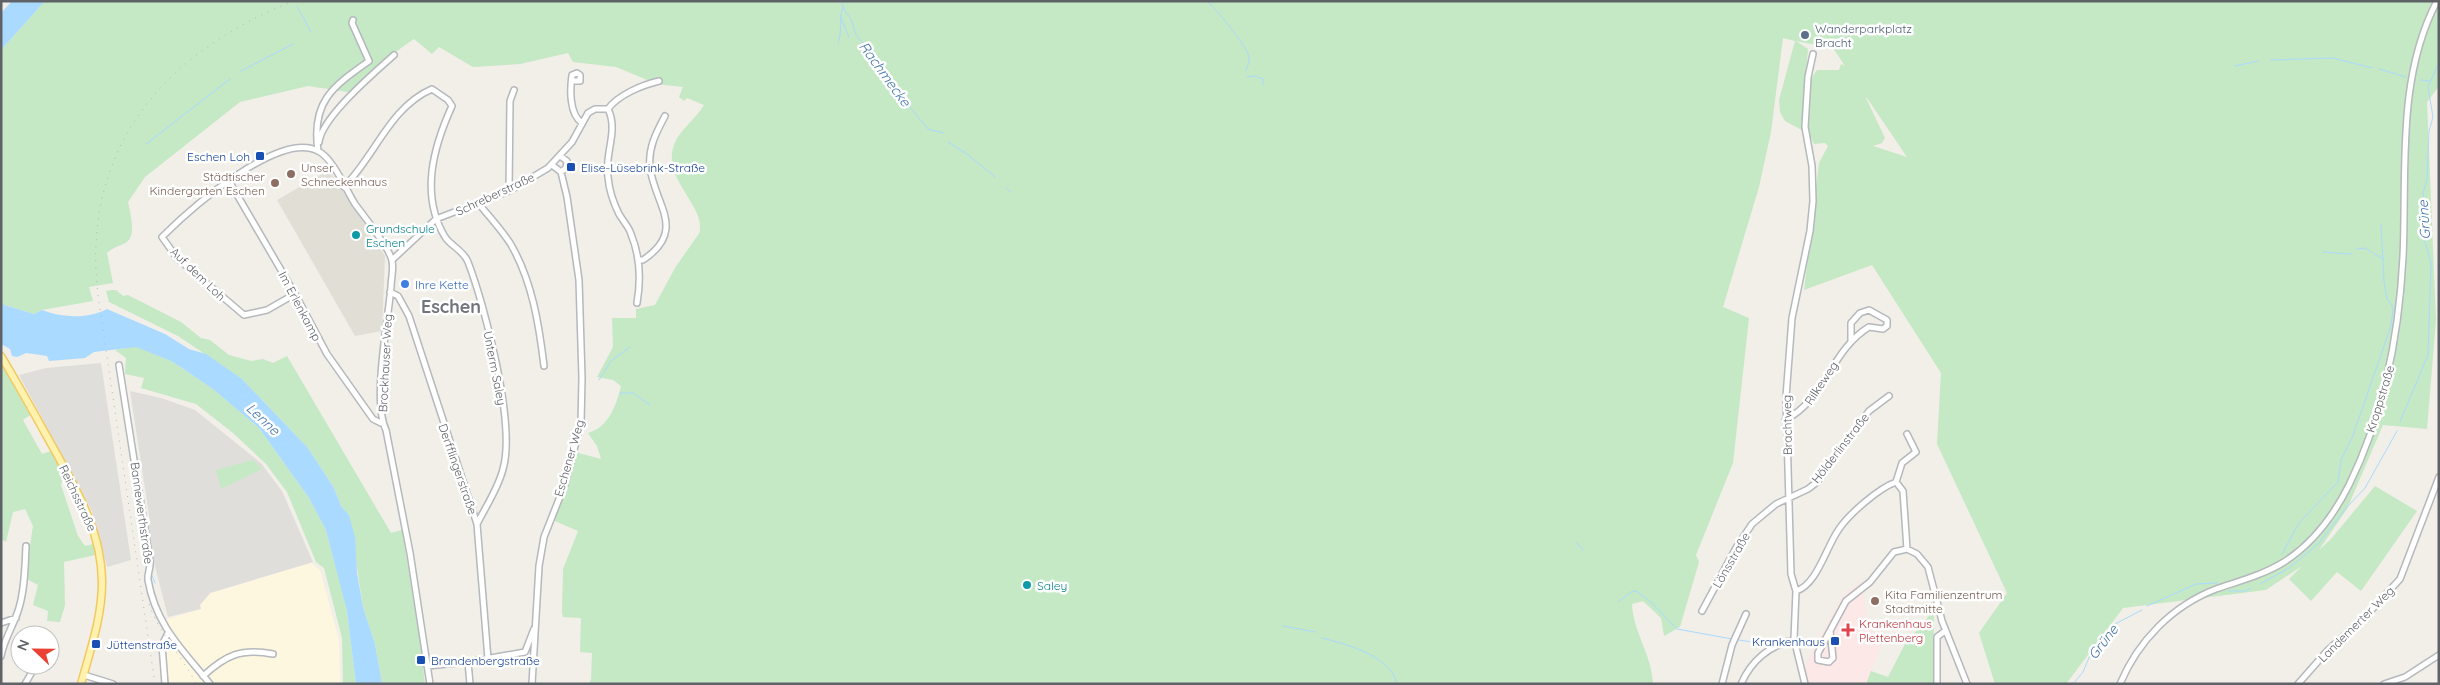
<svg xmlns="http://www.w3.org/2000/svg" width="2440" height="685" viewBox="0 0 2440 685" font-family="Quicksand,sans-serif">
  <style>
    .commercial { fill: #fef7e0 }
    .industrial { fill: #e0deda }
    .education { fill: #e1ded6 }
    .medical { fill: #fce8e6 }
    .green { fill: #c5e8c5; fill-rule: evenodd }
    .water { fill: #aadaff }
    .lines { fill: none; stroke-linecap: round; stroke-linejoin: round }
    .stream { stroke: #aadaff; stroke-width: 1 }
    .minor-casing { stroke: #b5b8bc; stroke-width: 8 }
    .major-casing { stroke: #f2c960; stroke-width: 9 }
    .minor { stroke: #fff; stroke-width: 5 }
    .major { stroke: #fff2af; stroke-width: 6 }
    .rail { stroke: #b6b7b8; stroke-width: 1; stroke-dasharray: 1 6; stroke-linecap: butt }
    .service-dot { fill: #5c6f8a; stroke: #fff; stroke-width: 2 }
    .transit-dot { fill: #1a4fb4; stroke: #fff; stroke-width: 2 }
    .education-dot { fill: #8d6e63; stroke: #fff; stroke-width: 2 }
    .culture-dot { fill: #0f9aa8; stroke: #fff; stroke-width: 2 }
    .shop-dot { fill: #3f7fe0; stroke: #fff; stroke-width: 2 }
    .health-dot { fill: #e0444e; stroke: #fff; stroke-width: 2 }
    .labels { text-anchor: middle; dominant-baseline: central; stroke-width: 5; stroke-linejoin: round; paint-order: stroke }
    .service-label { font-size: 12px; fill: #4e5e75; stroke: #fff; text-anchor: start }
    .transit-label { font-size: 12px; fill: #164399; stroke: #fff; text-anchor: start }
    .education-label { font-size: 12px; fill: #785e54; stroke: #fff; text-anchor: start }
    .street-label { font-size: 12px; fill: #5f6368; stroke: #fff }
    .culture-label { font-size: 12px; fill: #0d838f; stroke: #fff; text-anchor: start }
    .shop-label { font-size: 12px; fill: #366cbe; stroke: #fff; text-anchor: start }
    .health-label { font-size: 12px; fill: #be3a42; stroke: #fff; text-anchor: start }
    .water-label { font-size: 14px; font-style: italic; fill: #4174aa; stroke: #fff }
    .district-label { font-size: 18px; font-weight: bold; fill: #70757a; stroke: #fff }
  </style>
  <rect width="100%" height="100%" fill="#f1efe8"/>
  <path class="commercial" d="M311,563L320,570L339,640L340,684H216L175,637L165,620L201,609L200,605L211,593Z
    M171,641L207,684H168L166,647Z"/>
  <path class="industrial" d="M101,363L131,560L107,567L92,511L19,375L46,368Z
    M130,391L161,398L195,410L261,463L282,491L313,562L210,593L200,605L201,609L168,617L144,523L150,521Z"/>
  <path class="education" d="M329,170L385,256L382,331L355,336L277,200Z"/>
  <path class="medical" d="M1864,580L1865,611L1874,633L1884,638L1866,684H1808L1804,667L1826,626L1840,600L1849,590Z"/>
  <path class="green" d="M45,1H2439V86L2427,102L2436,320L2427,429L2383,425L2347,509L2319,550L2331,539L2375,486L2417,511L2361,591L2337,572L2311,601L2289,579L2302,566L2266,590L2123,608L2066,684H1995L1979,633L2007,593L1937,444L1941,373L1872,265L1804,290L1819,163L1828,146L1825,143L1814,144L1809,134L1785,121L1780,112L1779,100L1795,41L1783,38L1771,132L1759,187L1723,307L1749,318L1733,463L1696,555L1699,562L1680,627L1664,636L1661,618L1643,601L1632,604C1633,632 1652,655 1653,684H589L591,680L592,653L580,652L581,618L563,617L562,613L563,569L578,531L555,521L556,514L566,489L575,452L601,459L597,446L588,433C609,427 616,406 621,386L613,380L597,377L613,347L612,318H636V309L655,305L675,268L700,232C700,227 700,221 698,216C690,194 664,172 674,145C679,130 696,119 704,105L687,98L684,101L679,97L683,87L657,84L616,67L573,62L568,53L520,64L473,67L439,47L432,54L414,39C393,52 373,73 354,93L308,86L240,102L145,177L128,202C130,212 136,233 128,241C122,246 114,246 107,253L113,283L89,287L93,301L42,310L34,314L1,304V50ZM1796,41L1833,48L1845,66L1841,64L1839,70H1817L1805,87L1808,49ZM1866,98H1867L1907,157L1873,146L1882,143L1885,138Z
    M111,290H116L123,296L128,295L181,322L201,338L210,340L229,355L251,361L263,359L273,363L287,356L391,533L402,530L419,633L425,684H382L375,644L363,607L349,515L341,506L334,488L308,448L242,379L178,336L109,302L106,291Z
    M136,346L171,361L185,370L214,390L259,428L309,498L326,530L342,588L347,611L356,684H343L342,638L324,568L316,562L287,492L266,464L233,433L196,404L141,388L144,378L125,374L126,358L115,350Z
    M1,362L30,415L23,420L42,454L51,451L64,475L61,485L78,536L85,546L93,544L95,555L64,562L65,605L60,622L47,621L48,611L33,605L38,585L25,578L33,526L25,509L13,512L6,542L1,539Z
    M253,460L262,469L221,489L216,470Z
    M1934,610L1933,684H1866L1871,671L1888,677L1905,644Z"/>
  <path class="water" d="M12,1H45L1,50V13Z
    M1,304L34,314L42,310C63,318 88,319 107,309L165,334L189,349L206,354L242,379L308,448L334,488L341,506L349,515L355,537L357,573L363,607L375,644L382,684H356L347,611L326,530L309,498L259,428L214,390L185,370L171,361L136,347L94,352L85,358L49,361L47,356L26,353L17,357L12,356L10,349L1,344Z"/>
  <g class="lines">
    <path class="stream" d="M841,1L845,11L851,19L856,35L867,48L870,57L889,82L928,129L943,133
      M1207,1C1216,9 1249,48 1249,58C1250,62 1247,67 1246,70
      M297,6L311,32
      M840,15L849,37
      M838,43C843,31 838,19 843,7
      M2271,60L2333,58L2372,68
      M2235,66L2258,61
      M2379,69L2406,77
      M241,71L293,44
      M1247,77L1255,76L1263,79V85
      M2421,80L2430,81
      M948,142L967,154L995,177
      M146,144L230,79
      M1006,188L1011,192
      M2356,249L2365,248L2383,259
      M2323,252L2351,254
      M599,380L611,361L630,347
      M620,393H633L650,405
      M2400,422L2428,355L2431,263L2423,235L2425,205L2423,193L2427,179L2429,131L2433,117L2428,87L2438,65L2439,46
      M1576,542L1583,550
      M2282,554L2299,523L2338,482L2341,460L2352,438L2390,329L2393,312L2392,305L2387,299L2384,281L2381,224
      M151,573L155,583
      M2260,584L2289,568L2318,544L2347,507L2365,488L2397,431
      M2229,591H2246L2251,588
      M1618,602L1631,592L1636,591L1650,601L1677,629L1732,639
      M2147,606L2196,584L2217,583
      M1283,626L1315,632
      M1322,638C1345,644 1391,655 1397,684
      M1739,640L1765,644
      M1784,645H1789
      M2073,684L2083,672L2091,653L2115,624L2142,610"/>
    <g class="minor-casing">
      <path id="minor" d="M573,81H580V75L577,73L572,75C570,89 569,114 582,123
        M608,109C619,131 604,154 608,177C609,189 614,204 619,214C623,221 629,227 631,234C640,256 641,280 637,303
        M608,109C618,95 642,85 659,81
        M319,142C322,117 374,73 394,55
        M318,151C311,102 332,87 369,61L352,23L353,20
        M552,165L561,172L566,168L567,161L560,156
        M229,181L295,294L327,354L373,419L381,423
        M344,187C375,156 390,107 432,89L448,100L452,106C433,148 420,195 445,237C451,246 464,251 468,262C485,306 516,425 503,469C498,489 486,506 477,524
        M509,191L510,101L514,90
        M478,203C489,216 501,229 510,243C532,280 539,324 544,366
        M392,260L436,219L509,191L548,168L572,142L588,113L595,109H608
        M638,260H643C688,230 654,204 650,167C648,148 656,133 665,116
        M390,292L398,296L409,316L477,524L488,659
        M295,294L267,310L244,315L177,258L162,237C189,210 279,130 318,151C333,158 346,190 355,204C363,215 391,250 392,261C394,269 391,279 391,287C388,322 372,401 386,430L410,553L430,684
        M119,365L150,561C151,568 147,574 148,580C156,626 183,650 210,684
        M1785,420C1825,400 1831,350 1869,327L1883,329L1887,326V320L1869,310L1860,313L1851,323V340
        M1896,482L1902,463L1916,452L1907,434
        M1796,591C1817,585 1826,547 1839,529C1849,514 1879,488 1896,482L1903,491L1907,549
        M1702,611L1736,548L1752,524L1776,504L1808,489L1817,482L1869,411L1889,396
        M1,623L16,618
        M1830,631L1833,658L1829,662L1818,660V653L1846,601L1870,582L1894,552L1907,549L1917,554L1928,567L1942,621L1967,684
        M1,656C4,639 14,625 19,608C25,588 25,566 26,546
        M468,662L470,684
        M427,666L468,662L525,652L534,629
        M84,675L113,684
        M203,676C226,655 241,648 273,654
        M25,684L36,665
        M165,684L162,645L168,633
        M532,684L539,566L544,537L565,484L581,423L582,378L579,280L567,197L561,172
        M1722,684L1732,645L1746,614
        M1741,684C1752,659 1769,647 1794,639
        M1805,684L1794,639L1796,591L1791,574L1786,397L1792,318L1810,231L1813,201L1812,166L1805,127L1808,77L1813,54
        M1937,684V637L1945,631
        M2120,684C2138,641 2172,606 2216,589C2239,581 2263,575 2284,562C2312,544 2334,515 2349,485C2384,414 2399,336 2403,257C2407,173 2396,79 2437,1
        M2298,684L2328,650L2364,618L2400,579L2439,477
        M2384,684L2405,677L2439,655"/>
    </g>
    <g class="major-casing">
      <path id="major" d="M1,356C18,384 34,413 50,442C75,487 102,530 102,583C102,617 90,651 81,684"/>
    </g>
    <use href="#minor" class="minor"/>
    <use href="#major" class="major"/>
    <path class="rail" d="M149,604C159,634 182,655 196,684
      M155,684L98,295C81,149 162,54 293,1"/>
  </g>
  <circle class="service-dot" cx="1805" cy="35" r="5"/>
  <g class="transit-dot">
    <rect x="255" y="151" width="10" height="10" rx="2.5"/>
    <rect x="566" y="162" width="10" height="10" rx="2.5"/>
    <rect x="1830" y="636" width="10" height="10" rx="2.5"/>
    <rect x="91" y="639" width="10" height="10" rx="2.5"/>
    <rect x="416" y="655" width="10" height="10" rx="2.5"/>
  </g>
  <g class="education-dot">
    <circle cx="291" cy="174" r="5"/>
    <circle cx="275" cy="183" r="5"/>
    <circle cx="1875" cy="601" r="5"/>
  </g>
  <g class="culture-dot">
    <circle cx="356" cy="235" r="5"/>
    <circle cx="1027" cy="585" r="5"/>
  </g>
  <circle class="shop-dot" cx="405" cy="284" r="5"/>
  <path class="health-dot" d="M1845.5 622.5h5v5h5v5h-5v5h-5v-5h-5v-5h5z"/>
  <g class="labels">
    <g class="service-label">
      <text x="1815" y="28">Wanderparkplatz<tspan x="1815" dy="14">Bracht</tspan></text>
    </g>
    <g class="transit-label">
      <text x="250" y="156" text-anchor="end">Eschen Loh</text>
      <text x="581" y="167">Elise-Lüsebrink-Straße</text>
      <text x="1825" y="641" text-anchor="end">Krankenhaus</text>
      <text x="106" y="644">Jüttenstraße</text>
      <text x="431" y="660">Brandenbergstraße</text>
    </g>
    <g class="education-label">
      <text x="301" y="167">Unser<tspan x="301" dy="14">Schneckenhaus</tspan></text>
      <text x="265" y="176" text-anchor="end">Städtischer<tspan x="265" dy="14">Kindergarten Eschen</tspan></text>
      <text x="1885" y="594">Kita Familienzentrum<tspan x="1885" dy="14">Stadtmitte</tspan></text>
    </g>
    <g class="street-label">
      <text transform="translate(495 194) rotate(-25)">Schreberstraße</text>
      <text transform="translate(198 274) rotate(44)">Auf dem Loh</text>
      <text transform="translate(300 306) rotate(62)">Im Erlenkamp</text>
      <text transform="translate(385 363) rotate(-87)">Brockhauser Weg</text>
      <text transform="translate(495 368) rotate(79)">Unterm Saley</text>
      <text transform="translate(1821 383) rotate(-56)">Rilkeweg</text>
      <text transform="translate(2380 399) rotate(-73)">Kroppstraße</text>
      <text transform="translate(1787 425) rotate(-91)">Brachtweg</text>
      <text transform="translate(1840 448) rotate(-52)">Hölderlinstraße</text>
      <text transform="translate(569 458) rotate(-74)">Eschener Weg</text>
      <text transform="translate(458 469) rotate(71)">Derfflingerstraße</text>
      <text transform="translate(78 498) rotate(65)">Reichsstraße</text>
      <text transform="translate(142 513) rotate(82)">Bannewerthstraße</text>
      <text transform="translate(1731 560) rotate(-60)">Lönsstraße</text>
      <text transform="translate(2356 624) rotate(-45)">Landemerter Weg</text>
    </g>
    <g class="culture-label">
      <text x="366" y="228">Grundschule<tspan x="366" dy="14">Eschen</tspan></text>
      <text x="1037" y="585">Saley</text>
    </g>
    <g class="shop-label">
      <text x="415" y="284">Ihre Kette</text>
    </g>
    <g class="health-label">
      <text x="1859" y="623">Krankenhaus<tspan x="1859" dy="14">Plettenberg</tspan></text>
    </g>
    <g class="water-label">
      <text transform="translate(885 74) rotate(54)">Rachmecke</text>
      <text transform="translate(2424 220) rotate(-94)">Grüne</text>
      <text transform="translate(263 419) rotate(43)">Lenne</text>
      <text transform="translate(2103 642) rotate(-52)">Grüne</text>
    </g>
    <g class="district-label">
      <text x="451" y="306">Eschen</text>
    </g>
  </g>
  <rect width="2440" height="685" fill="none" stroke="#5f6368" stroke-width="5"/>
  <g transform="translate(35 650) rotate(292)"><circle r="24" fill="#ffffff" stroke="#bfc1c3"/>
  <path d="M0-4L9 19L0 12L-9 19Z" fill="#ea4335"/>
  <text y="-8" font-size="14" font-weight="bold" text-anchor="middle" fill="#5f6368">N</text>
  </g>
</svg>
